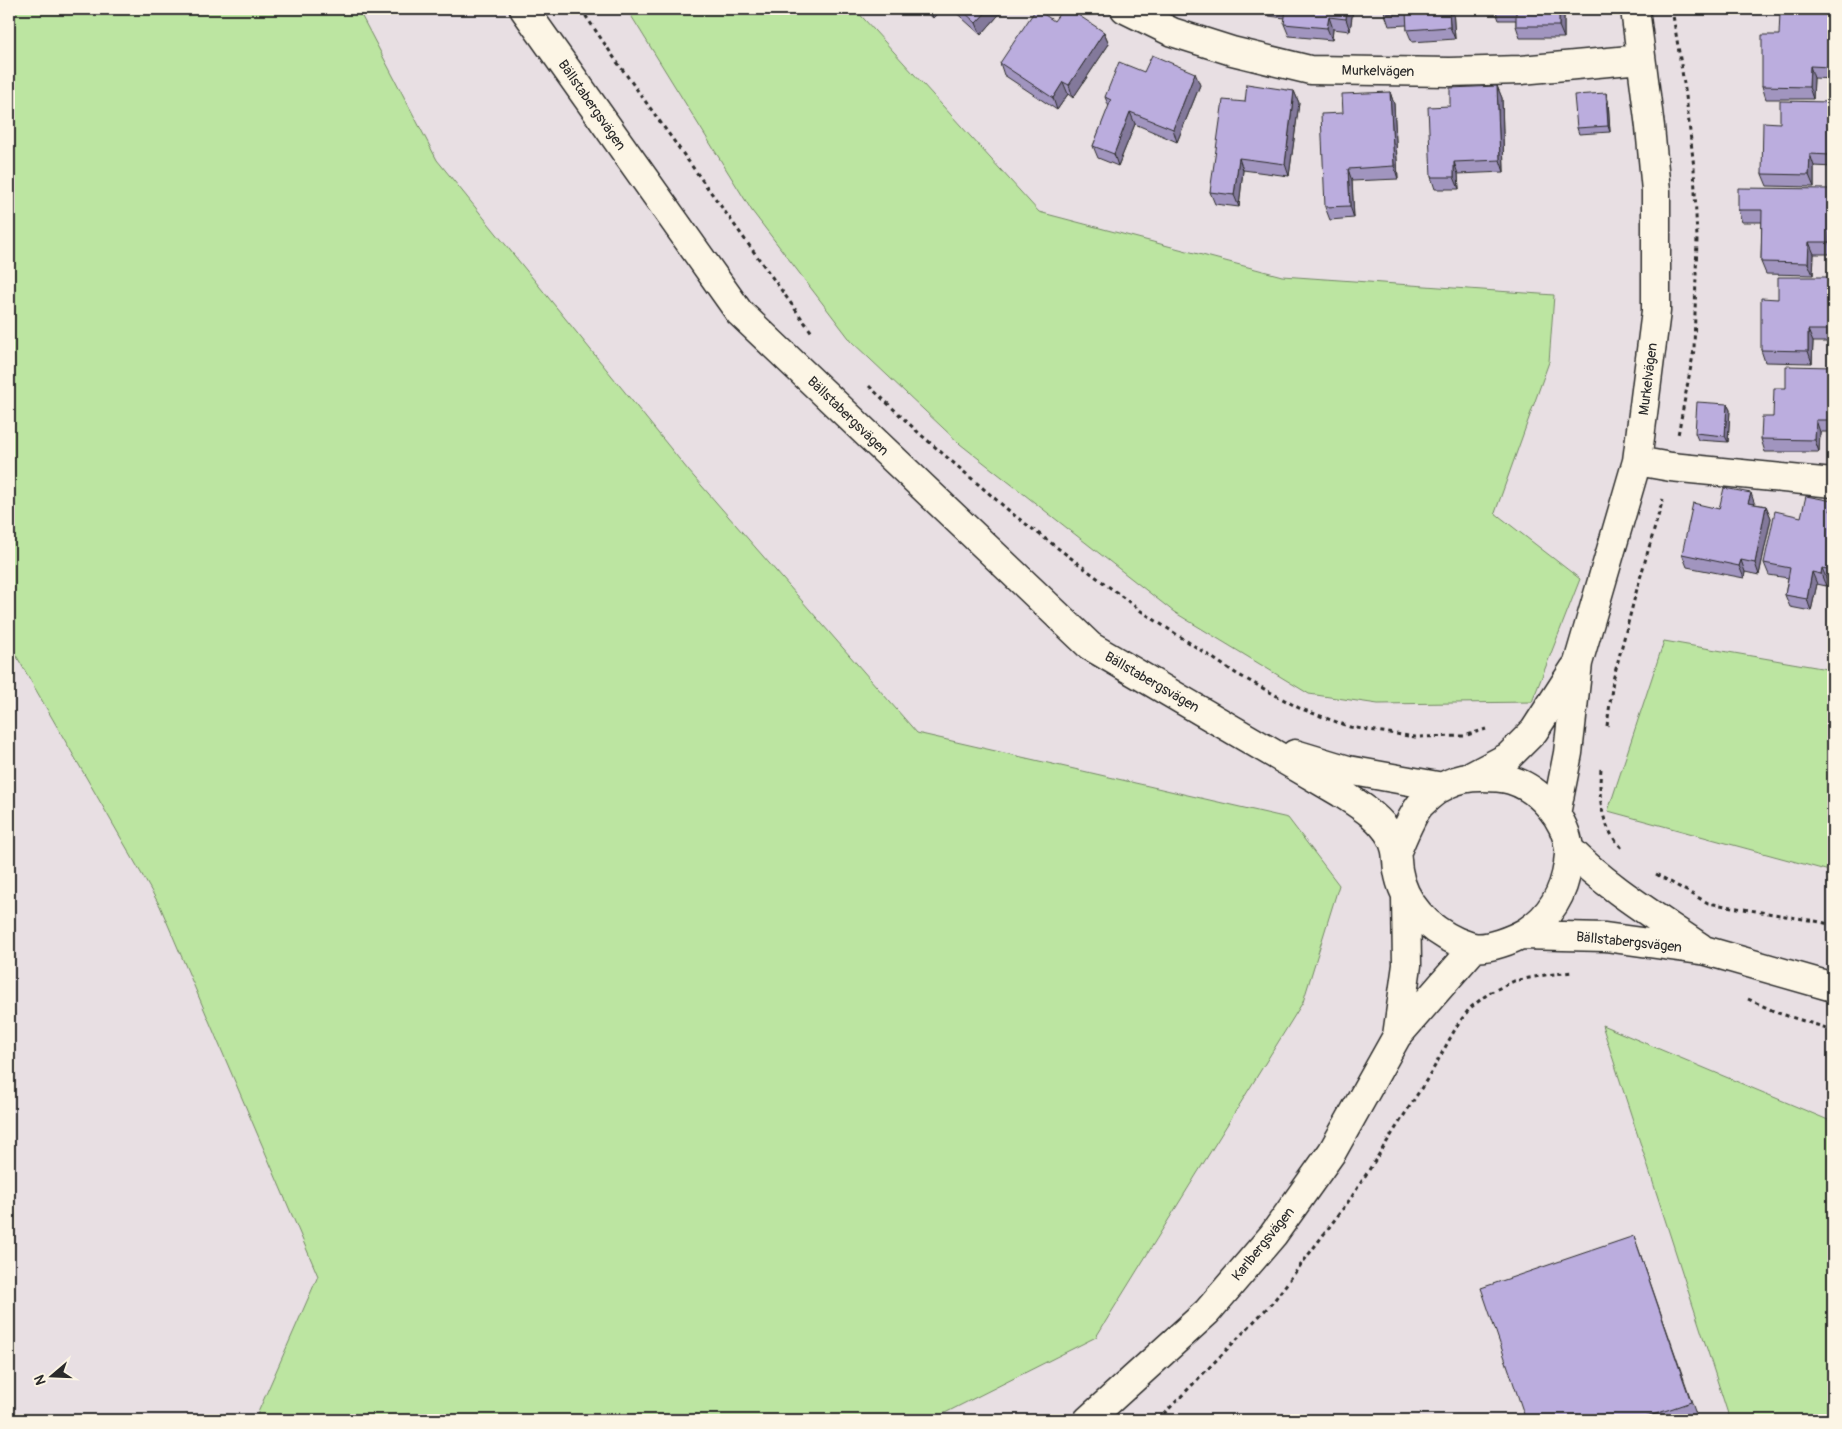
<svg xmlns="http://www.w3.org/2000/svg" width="1842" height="1429" viewBox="0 0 1842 1429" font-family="Pangolin,sans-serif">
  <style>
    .green { fill: #bce5a1; stroke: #748866 }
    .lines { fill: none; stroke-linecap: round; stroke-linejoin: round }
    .minor-casing { stroke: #2b2b2b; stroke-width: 31 }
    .tertiary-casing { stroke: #2b2b2b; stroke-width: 31 }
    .path { stroke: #2b2b2b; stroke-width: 3; stroke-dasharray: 4 4; stroke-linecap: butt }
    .minor { stroke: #fcf5e5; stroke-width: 28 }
    .tertiary { stroke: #fcf5e5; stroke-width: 28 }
    .wall { fill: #a195bf; stroke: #2b2b2b }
    .shaded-wall { fill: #83799b; stroke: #2b2b2b }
    .building { fill: #bbadde; stroke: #2b2b2b }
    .labels { text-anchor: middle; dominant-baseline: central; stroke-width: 4.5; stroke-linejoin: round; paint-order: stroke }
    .street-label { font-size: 14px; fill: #2b2b2b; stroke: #fcf5e5 }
  </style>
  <rect width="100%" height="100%" fill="#e8dfe3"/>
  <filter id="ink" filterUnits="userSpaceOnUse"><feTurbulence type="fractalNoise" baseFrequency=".02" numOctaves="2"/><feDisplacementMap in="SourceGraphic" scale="10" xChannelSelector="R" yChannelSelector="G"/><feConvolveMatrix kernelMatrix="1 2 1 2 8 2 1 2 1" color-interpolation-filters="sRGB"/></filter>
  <g filter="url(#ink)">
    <path class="green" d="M9,9H358L437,160L688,470L917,733L1288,818L1339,885L1303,1002L1096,1337L931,1420H251L256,1417L318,1276L160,906L9,643Z
      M627,9H855L1039,212L1282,276L1554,295L1549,362L1495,513L1580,579L1532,702L1378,704L1309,694L1174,612L960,444L852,342L752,211Z
      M1664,641L1833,670V872L1608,811Z
      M1602,1025L1833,1122V1420H1730Z"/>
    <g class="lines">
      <g class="minor-casing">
        <path id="minor" d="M1125,9L1172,32L1232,51L1310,70L1450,72L1521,70L1641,59
          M1637,461L1671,467L1833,483
          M1470,777L1508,757L1534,731L1574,669
          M1556,814L1568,753L1578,663L1637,461L1656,311V191L1650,127L1635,9"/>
      </g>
      <g class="tertiary-casing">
        <path id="tertiary" d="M524,9L739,312L1090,646L1341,793C1359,805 1380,817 1391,837C1398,851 1396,856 1398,870C1403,903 1428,929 1458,942C1463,944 1468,946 1473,947C1487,950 1514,939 1526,932C1551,916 1564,893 1568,864C1568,859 1570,853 1569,849C1566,819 1540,789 1511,780C1501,777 1491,777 1481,777C1456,777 1439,786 1421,804C1412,814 1403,837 1397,851
          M1295,754L1348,770L1443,787
          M1569,849C1608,888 1655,916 1700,947
          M1521,935L1605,937L1707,951L1833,987
          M1397,1036L1407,965L1406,897
          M1088,1420L1207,1312L1273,1235L1332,1152L1397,1036L1474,948"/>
      </g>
      <path class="path" d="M581,9L617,62L813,334
        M1672,9L1686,96L1694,168L1697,238L1694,350L1678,435
        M869,386L920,434L1014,515L1141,611L1237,674L1299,708L1350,727L1415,737L1464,736L1486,729
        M1607,726L1613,680L1637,589L1663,499
        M1601,769C1598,798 1601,828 1623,849
        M1656,874L1708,903L1821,922L1833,925
        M1748,999L1778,1013L1833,1030
        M1158,1420L1273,1302L1351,1198L1431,1073L1458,1024L1470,1008L1489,993L1514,981L1545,975L1573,972"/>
      <use href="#minor" class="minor"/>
      <use href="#tertiary" class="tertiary"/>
    </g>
    <path class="wall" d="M923,9H942L933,18Z
      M952,9H1004L981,35Z
      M1197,9H1211L1209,13Z
      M1267,9H1353L1350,31L1333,29L1332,40L1289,36L1284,24L1285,18L1269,16Z
      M1384,9H1453L1455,39L1412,42L1407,30V25L1389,26L1385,14Z
      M1495,9H1564V38H1520L1516,26V20H1499Z
      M1054,21L1104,32L1109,44L1073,98L1068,94L1057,110L1004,75L1000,63Z
      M1833,21V79L1814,78L1813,99H1766L1762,86L1779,35Z
      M1144,72L1200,85L1177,142L1135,124L1118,166L1098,158L1093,146L1109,107L1105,97Z
      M1497,86L1502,98L1504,172L1458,174L1459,189H1435L1431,177L1450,106Z
      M1294,91L1299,103L1289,176L1243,170L1239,207L1215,204L1210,192L1245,102Z
      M1390,92L1394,104L1398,179L1352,181L1354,218L1330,220L1325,207L1343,113Z
      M1608,100L1610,132L1579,134L1577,128Z
      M1831,102L1833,108V167L1814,166V187L1767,186L1762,174L1780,123Z
      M1833,198V254H1814L1813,275L1766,274L1761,262L1762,222H1742L1738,210Z
      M1829,277L1833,342H1813L1812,363L1765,362L1761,350L1778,299Z
      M1833,367V432H1820L1819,452H1765L1761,439L1773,417L1786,388Z
      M1727,404L1730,410L1728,442L1698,440L1695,433Z
      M1833,501V581L1827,580L1826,586L1817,584L1811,611L1790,607L1785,595L1788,578L1769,575L1764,563L1801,517Z
      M1755,504L1766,506L1771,518L1759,575L1745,572L1744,578L1687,567L1682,554L1719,509Z
      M1634,1236L1698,1420H1526Z"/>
    <path class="shaded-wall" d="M930,9H942L933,18Z
      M989,9H1004L981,35L976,23Z
      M1207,9H1211L1209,13Z
      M1347,9H1353L1350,31L1346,19Z
      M1449,9H1453L1455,39L1450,27Z
      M1559,9H1564V38L1559,26Z
      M1830,14L1833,21V76L1830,67Z
      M1329,17L1333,29L1332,40L1327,28Z
      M1104,32L1109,44L1073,98L1069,85Z
      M1810,66L1814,78L1813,99L1809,87Z
      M1195,73L1200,85L1177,142L1173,129Z
      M1063,82L1068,94L1057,110L1053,98Z
      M1497,86L1502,98L1504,172L1500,160Z
      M1294,91L1299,103L1289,176L1285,164Z
      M1390,92L1394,104L1398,179L1394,166Z
      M1606,93L1608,100L1610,132L1608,126Z
      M1831,102L1833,108V163L1830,155Z
      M1130,112L1135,124L1118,166L1114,154Z
      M1810,154L1814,166V187L1809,175Z
      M1239,158L1243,170L1239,207L1234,195Z
      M1454,162L1458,174L1459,189L1454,177Z
      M1348,169L1352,181L1354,218L1350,206Z
      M1830,189L1833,198V253L1829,242Z
      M1809,242L1814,254L1813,275L1808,263Z
      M1829,277L1833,289V342L1829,330Z
      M1808,330L1813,342L1812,363L1808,351Z
      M1727,404L1730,410L1728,442L1725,436Z
      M1816,420L1820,432L1819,452L1815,440Z
      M1751,493L1755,505L1748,503Z
      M1833,501V519L1830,511Z
      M1766,506L1771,518L1759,575L1755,563Z
      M1741,560L1745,572L1744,578L1739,566Z
      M1822,568L1827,580L1826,586L1821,574Z
      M1812,572L1817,584L1811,611L1807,599Z"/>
    <path class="building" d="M961,9H989L976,23Z
      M1036,9L1054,21L1063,9H1069L1104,32L1069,85L1063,82L1053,98L1000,63Z
      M1286,9H1347L1346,19L1329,17L1327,28L1284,24Z
      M1384,9H1449L1450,27L1407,30L1406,12L1385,14Z
      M1516,9H1559V26H1516Z
      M1780,13L1830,14V67L1810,66L1809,87L1762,86V35H1779Z
      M1152,55L1195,73L1173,129L1130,112L1114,154L1093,146L1111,100L1105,97L1119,62L1144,72Z
      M1247,84L1294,91L1285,164L1239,158L1234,195L1210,192L1223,100L1245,102Z
      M1497,86L1500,160L1454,162V177H1431L1428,107L1450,106V88Z
      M1390,92L1394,166L1348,169L1350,206L1325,207L1321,114L1343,113L1342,94Z
      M1606,93L1608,126L1577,128L1574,95Z
      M1780,101L1831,102L1830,155L1810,154L1809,175L1762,174L1763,122L1780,123Z
      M1738,188L1830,189L1829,242H1809L1808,263L1761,262L1762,210H1738Z
      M1778,277H1829V330H1808V351L1761,350V298L1778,299Z
      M1786,366L1833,367V420H1816L1815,440L1761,439L1762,417H1773L1774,388H1786Z
      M1697,402L1727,404L1725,436L1695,433Z
      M1724,488L1751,493L1748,503L1766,506L1755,563L1741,560L1739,566L1682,554L1693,503L1719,509Z
      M1806,496L1833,501L1830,511H1833V570L1822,568L1821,574L1812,572L1807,599L1785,595L1790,568L1764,563L1775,511L1801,517Z
      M1634,1236L1691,1402L1638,1420H1526L1481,1288Z"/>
  </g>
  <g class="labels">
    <g class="street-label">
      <text transform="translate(1378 71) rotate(1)">Murkelvägen</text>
      <text transform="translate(592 105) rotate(55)">Bällstabergsvägen</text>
      <text transform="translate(1648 379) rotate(-83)">Murkelvägen</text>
      <text transform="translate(848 416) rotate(44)">Bällstabergsvägen</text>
      <text transform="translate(1152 682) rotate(30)">Bällstabergsvägen</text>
      <text transform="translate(1629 942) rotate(6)">Bällstabergsvägen</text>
      <text transform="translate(1263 1244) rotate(-51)">Karlbergsvägen</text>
    </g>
  </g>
  <rect width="1842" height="1429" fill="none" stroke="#fcf5e5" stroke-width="30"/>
  <rect x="15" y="15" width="1812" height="1399" fill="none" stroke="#2b2b2b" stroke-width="2" filter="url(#ink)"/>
  <g transform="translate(52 1376) rotate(251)" stroke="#fcf5e5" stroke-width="4" paint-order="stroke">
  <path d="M0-4L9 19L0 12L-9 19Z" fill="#2b2b2b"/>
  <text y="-8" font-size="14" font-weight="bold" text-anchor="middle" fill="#2b2b2b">N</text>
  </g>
</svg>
